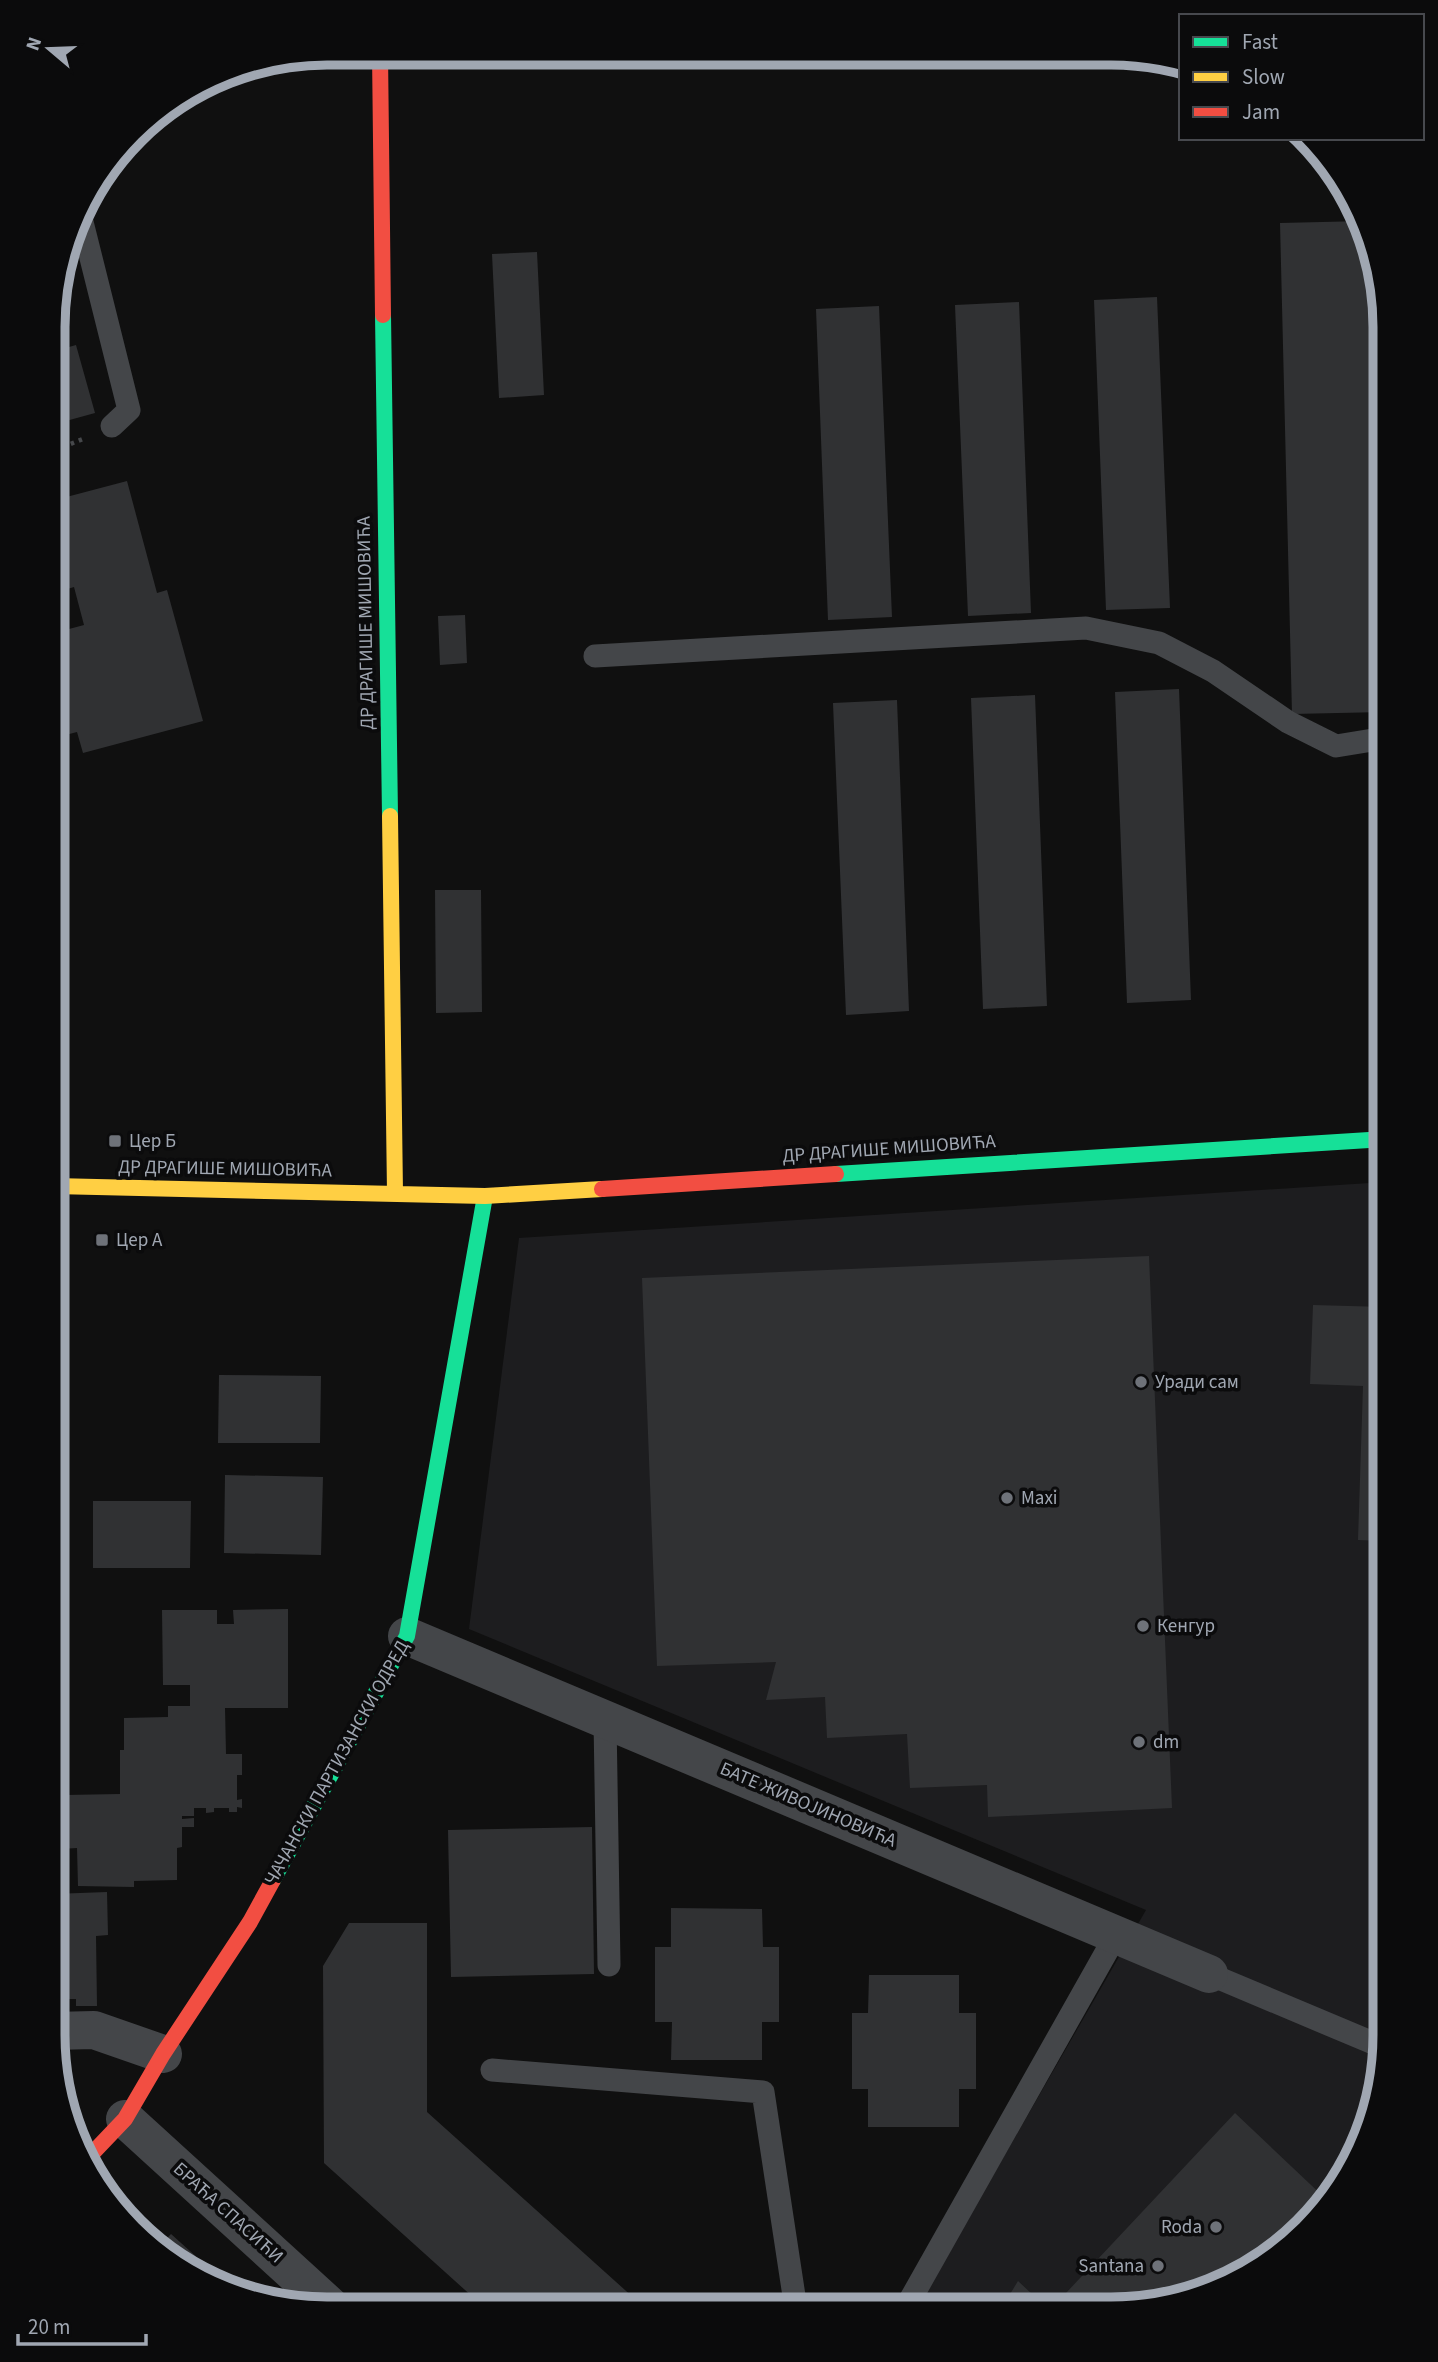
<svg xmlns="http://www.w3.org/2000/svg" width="1438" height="2362" viewBox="0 0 1438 2362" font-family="'Source Sans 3',sans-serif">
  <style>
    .built { fill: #1d1d1f }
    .building { fill: #303133 }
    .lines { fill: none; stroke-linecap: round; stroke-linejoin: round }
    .path { stroke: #46484b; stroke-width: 4.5; stroke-dasharray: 3.5 5; stroke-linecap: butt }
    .lane { stroke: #444649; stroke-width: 23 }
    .street { stroke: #444649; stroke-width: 38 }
    .fast { stroke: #16e098; stroke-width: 16 }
    .slow { stroke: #ffcf43; stroke-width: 16 }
    .jam { stroke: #f24e42; stroke-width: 16 }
    .poi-dot { fill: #6e7279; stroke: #0b0b0c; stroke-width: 2.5 }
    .labels { text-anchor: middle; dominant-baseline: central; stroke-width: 7; stroke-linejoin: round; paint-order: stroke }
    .street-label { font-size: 19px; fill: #a0a7b2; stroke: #0b0b0c }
    .poi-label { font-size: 19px; fill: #a0a7b2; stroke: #0b0b0c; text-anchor: start }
    .rim { fill: none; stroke: #a0a7b2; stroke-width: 9 }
  </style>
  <rect width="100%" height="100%" fill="#101010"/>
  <path class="built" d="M1385,1182V2054L1371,2124L1329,2202L1279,2253L1216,2289L1112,2309H916L1146,1910L469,1629L519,1238Z"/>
  <path class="building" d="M1364,221L1374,267L1384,712L1292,714L1280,223Z
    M537,252L544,395L499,398L492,254Z
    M1157,297L1170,608L1106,610L1094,300Z
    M1019,302L1031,613L968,616L955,305Z
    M879,306L892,617L828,620L816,309Z
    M76,345L95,413L55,424V351Z
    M127,481L157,593L167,590L203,721L83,753L77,732L54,738V633L84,625L74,587L54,593L55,500Z
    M465,615L467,663L440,665L438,616Z
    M1179,689L1191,1000L1127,1003L1115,692Z
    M1035,695L1047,1006L983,1009L971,698Z
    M897,700L909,1011L846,1015L833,703Z
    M435,890H481L482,1012L436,1013Z
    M1149,1256L1172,1808L988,1817L987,1785L910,1788L907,1734L827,1738L825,1697L766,1700L776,1662L657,1666L642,1278Z
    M1313,1305L1385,1307V1541L1358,1540L1363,1386L1310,1384Z
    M219,1375L321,1376L320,1443H218Z
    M53,1379H60L59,1482H53Z
    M225,1475L323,1477L321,1555L224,1553Z
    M93,1501H191L190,1568H93Z
    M288,1609V1708H225L226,1754H242V1775H237V1800L242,1799V1808L237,1807V1812H229V1808H214V1812L206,1813V1808H194V1816H182V1819L194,1818V1827H182V1847L177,1848V1880L134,1881V1887L78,1886L77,1848L61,1849V1827H66L65,1795L120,1794V1750H124V1718L168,1717V1706H190V1685H163L162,1610H217V1624H234L233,1610Z
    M592,1827L594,1974L451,1977L448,1830Z
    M107,1892L108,1935L96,1936L97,2006H76V1999H53V1894Z
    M671,1908L762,1909L763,1947H779V2022H762V2060H671L672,2022H655V1947H671Z
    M349,1923H427V2112L645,2308H485L324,2163L323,1966Z
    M869,1975H959V2013H976V2089H959V2127H868V2089H852V2013H868Z
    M1235,2113L1329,2202L1279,2253L1216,2289L1112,2309H1051Z
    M171,2234L210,2269L235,2292L221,2288L159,2253L156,2250Z
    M1018,2281L1048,2309H1001Z"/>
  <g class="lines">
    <path class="path" d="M55,450L83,439"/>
    <path class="lane" d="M79,210L129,410L112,426
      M595,656L1086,628L1159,643L1213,671L1288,722L1336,746L1385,738
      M605,1720L609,1965
      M1209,1974L1385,2048
      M492,2070L763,2092L796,2309
      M905,2309L1116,1935"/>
    <path class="street" d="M407,1636L1209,1974
      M53,2031L94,2030L163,2054
      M125,2119L331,2307"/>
    <path class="fast" d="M383,315L390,816
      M836,1174L1385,1139
      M273,1880L407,1636L485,1196"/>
    <path class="slow" d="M390,816L395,1193
      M54,1186L485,1196L602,1189"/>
    <path class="jam" d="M380,53L383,315
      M602,1189L836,1174
      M85,2161L125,2119L163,2054L250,1922L273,1880"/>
  </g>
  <g class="poi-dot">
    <rect x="108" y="1134" width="14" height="14" rx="3.5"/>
    <rect x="95" y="1233" width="14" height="14" rx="3.5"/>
    <circle cx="1141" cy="1382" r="7"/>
    <circle cx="1007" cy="1498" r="7"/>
    <circle cx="1143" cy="1626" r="7"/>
    <circle cx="1139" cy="1742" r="7"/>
    <circle cx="1216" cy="2227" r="7"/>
    <circle cx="1158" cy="2266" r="7"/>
  </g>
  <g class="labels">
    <g class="street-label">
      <text transform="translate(366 623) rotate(-91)">ДР ДРАГИШЕ МИШОВИЋА</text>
      <text transform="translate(889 1149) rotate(-4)">ДР ДРАГИШЕ МИШОВИЋА</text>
      <text transform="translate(225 1169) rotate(1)">ДР ДРАГИШЕ МИШОВИЋА</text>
      <text transform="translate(337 1763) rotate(-61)">ЧАЧАНСКИ ПАРТИЗАНСКИ ОДРЕД</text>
      <text transform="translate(808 1805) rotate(23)">БАТЕ ЖИВОЈИНОВИЋА</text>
      <text transform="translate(228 2213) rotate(42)">БРАЋА СПАСИЋИ</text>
    </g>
    <g class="poi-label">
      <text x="129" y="1141">Цер Б</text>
      <text x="116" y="1240">Цер А</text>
      <text x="1155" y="1382">Уради сам</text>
      <text x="1021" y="1498">Maxi</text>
      <text x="1157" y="1626">Кенгур</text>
      <text x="1153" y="1742">dm</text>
      <text x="1202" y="2227" text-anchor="end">Roda</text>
      <text x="1144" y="2266" text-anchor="end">Santana</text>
    </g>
  </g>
  <path d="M0 0H1438V2362H0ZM327 65H1111A262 262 0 0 1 1373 327V2035A262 262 0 0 1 1111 2297H327A262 262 0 0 1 65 2035V327A262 262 0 0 1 327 65Z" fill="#0b0b0c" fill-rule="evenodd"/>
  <path class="rim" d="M327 65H1111A262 262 0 0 1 1373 327V2035A262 262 0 0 1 1111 2297H327A262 262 0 0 1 65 2035V327A262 262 0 0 1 327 65Z"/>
  <rect x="1179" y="14" width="245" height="126" fill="#0b0b0c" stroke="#47494e" stroke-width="2"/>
  <rect x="1193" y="37" width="35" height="10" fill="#16e098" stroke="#47494e" stroke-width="2"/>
  <text x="1242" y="49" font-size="21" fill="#a0a7b2">Fast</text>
  <rect x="1193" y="72" width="35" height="10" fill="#ffcf43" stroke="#47494e" stroke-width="2"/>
  <text x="1242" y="84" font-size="21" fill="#a0a7b2">Slow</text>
  <rect x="1193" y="107" width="35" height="10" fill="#f24e42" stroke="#47494e" stroke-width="2"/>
  <text x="1242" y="119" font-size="21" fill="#a0a7b2">Jam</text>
  <g transform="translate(49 49) rotate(289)" stroke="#0b0b0c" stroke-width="5" paint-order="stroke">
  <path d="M0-5L12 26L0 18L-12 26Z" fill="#a0a7b2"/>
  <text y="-10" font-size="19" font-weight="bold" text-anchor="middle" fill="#a0a7b2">N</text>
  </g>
  <path d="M18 2334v10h128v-10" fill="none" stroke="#a0a7b2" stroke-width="3.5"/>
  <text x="28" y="2334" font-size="21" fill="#a0a7b2" stroke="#0b0b0c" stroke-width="5" paint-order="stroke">20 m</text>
</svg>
